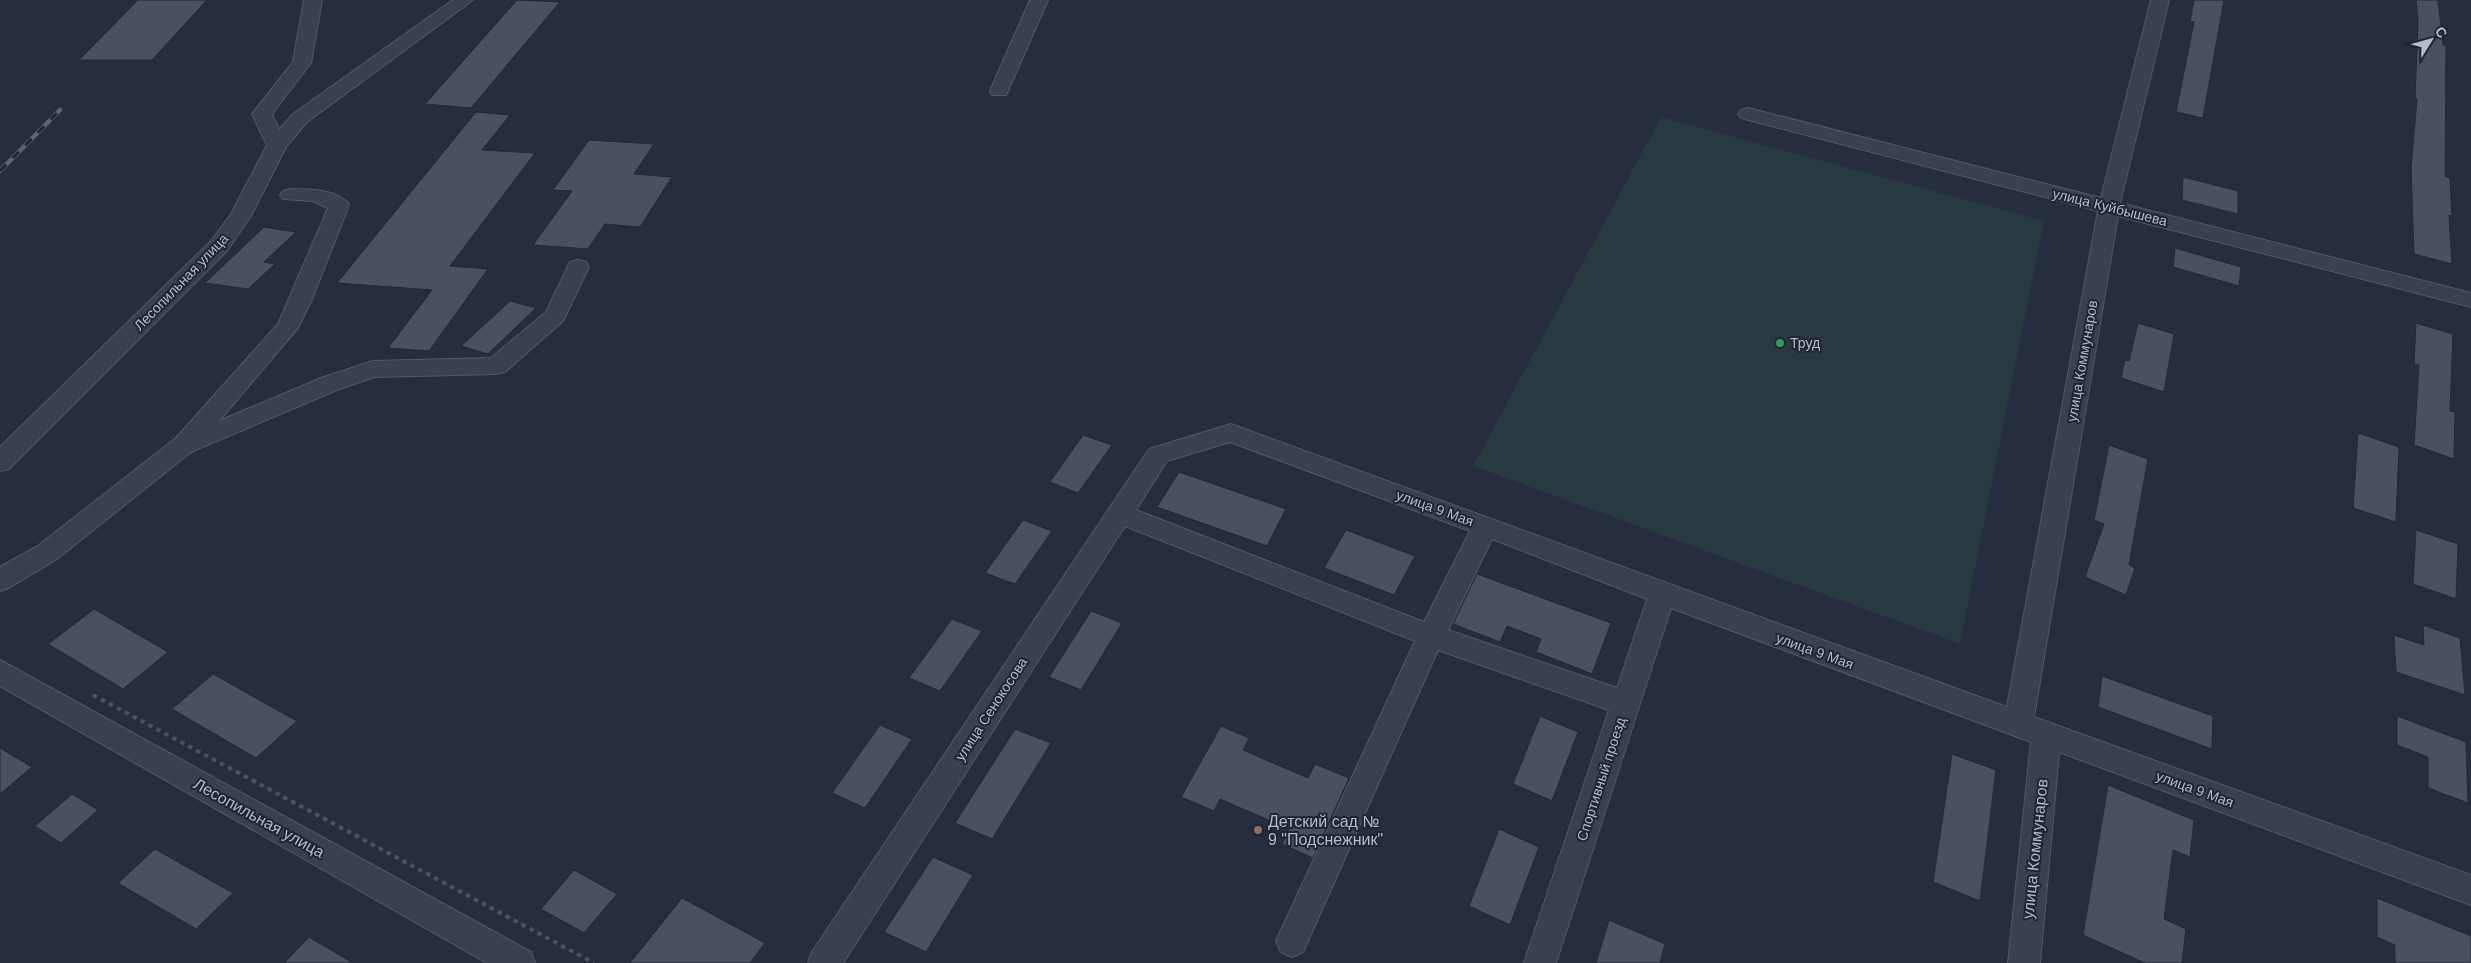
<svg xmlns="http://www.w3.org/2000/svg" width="2471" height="963" viewBox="0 0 2471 963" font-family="Arial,sans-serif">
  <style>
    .green { fill: #28393f }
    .building { fill: #485062; stroke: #212735 }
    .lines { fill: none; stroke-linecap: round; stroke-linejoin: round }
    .minor-casing { stroke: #525866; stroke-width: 2 }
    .path { stroke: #46565c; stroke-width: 4; stroke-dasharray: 4.5 4.5; stroke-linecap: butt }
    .minor { fill: #3a404e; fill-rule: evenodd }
    .rail-casing { stroke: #5d6374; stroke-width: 4.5 }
    .rail { stroke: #1f2533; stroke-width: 3; stroke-dasharray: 9; stroke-linecap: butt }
    .leisure-dot { fill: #2e9e5b; stroke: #1f2533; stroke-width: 2 }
    .education-dot { fill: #8d6e63; stroke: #1f2533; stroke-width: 2 }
    .labels { text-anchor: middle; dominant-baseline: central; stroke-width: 4; stroke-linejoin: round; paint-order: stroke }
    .street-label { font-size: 14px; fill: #b7bbc9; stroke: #1f2533 }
    .poi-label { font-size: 14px; fill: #b7bbc9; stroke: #1f2533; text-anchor: start }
    .near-street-label { font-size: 16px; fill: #b7bbc9; stroke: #1f2533 }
    .near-poi-label { font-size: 16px; fill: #b7bbc9; stroke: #1f2533; text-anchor: start }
  </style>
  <rect width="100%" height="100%" fill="#262d3e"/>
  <path class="green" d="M1661,117L2044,221L1960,644L1473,466Z"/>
  <path class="building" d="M138,0H207L152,60H79Z
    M517,0L560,2L471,108L425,104Z
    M2194,0H2224L2203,118L2176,112L2194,22L2190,21Z
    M2416,0H2438L2443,45L2446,46L2445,176L2450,178L2452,216L2449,215L2452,264L2414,254L2411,168L2417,99H2415L2418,21Z
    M476,112L510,115L482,150L535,153L450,266L488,269L429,351L388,348L432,290L337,283Z
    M589,140L654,144L634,174L672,177L640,227L605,224L588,249L533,245L572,191L553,190Z
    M2183,177L2238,191V214L2182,200Z
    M264,227L296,232L264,262L275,264L248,289L205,283Z
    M2175,248L2241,267L2239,286L2173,267Z
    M510,301L536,308L488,354L461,346Z
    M2138,323L2174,334L2164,392L2121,378L2125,360L2129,361Z
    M2416,323L2453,334L2450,411L2455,412L2454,459L2414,445L2419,365L2414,364Z
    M2358,433L2399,447L2396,522L2353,508Z
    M1083,435L1112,445L1078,493L1050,482Z
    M2109,445L2148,459L2129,565L2135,568L2126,595L2085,577L2104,524L2094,520Z
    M1179,472L1286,509L1267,546L1157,507Z
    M1023,520L1052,531L1015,584L985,573Z
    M1346,530L1415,556L1394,595L1324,568Z
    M2416,530L2458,544L2456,599L2413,584Z
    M1477,574L1611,623L1592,674L1536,652L1541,639L1507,626L1500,642L1453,624Z
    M94,609L168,652L123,689L48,644Z
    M1091,611L1122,623L1081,690L1049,677Z
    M952,619L982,631L940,691L909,678Z
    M2423,625L2460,638L2465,695L2396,672L2394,635L2424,645Z
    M213,674L297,721L256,758L172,709Z
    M2102,676L2213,716L2212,749L2098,707Z
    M1540,716L1578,732L1552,801L1513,784Z
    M2397,716L2466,742L2468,803L2428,788V757L2397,745Z
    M880,725L912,739L865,808L832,793Z
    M1221,726L1249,738L1243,750L1308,778L1315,764L1349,778L1313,858L1282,844L1289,829L1220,799L1214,811L1181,797Z
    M1015,729L1051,743L992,839L955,823Z
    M0,748L32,767L0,794Z
    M1952,754L1996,770L1980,901L1933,882Z
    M2108,785L2194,820L2190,857L2173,850L2164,919L2186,929L2182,963H2145L2083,935Z
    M72,794L98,810L61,843L35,826Z
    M1499,829L1539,847L1510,925L1469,906Z
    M155,849L233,893L196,929L118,883Z
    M933,857L973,875L926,952L884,932Z
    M574,870L617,894L584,933L541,909Z
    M682,898L765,943L750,963H630Z
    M2377,898L2471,936V963H2395V945L2377,937Z
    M1609,920L1665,944L1660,963H1596Z
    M309,937L353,963H284Z"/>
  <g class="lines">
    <g class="minor-casing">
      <path id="minor" d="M304,0H322L311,63L272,114L279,130L293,114L453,0H473L307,122L286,147L251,216L227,251L9,469L0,471V447L211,241L231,214L267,145L252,114L293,62Z
        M1030,0H1048L1008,91L1006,95H992L990,91Z
        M2151,0H2169L2120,203L2471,293V307L2118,216L2034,717L2471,875V905L2059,752L2040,963H2008L2031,742L1671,608L1556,963H1524L1609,710L1438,650L1303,952L1292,957L1281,952L1276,941L1415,641L1125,526L843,963H808L812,952L1149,449L1231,424L2007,707L2098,211L1741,118L1738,114L1741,110L1748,108L2101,198ZM1230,442L1470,531L1424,622L1136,510L1167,461ZM1492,539L1647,599L1617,688L1448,630Z
        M290,189C307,189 339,189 349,205L313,297L298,328L219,421L321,378L373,361L491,358L546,312L570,262L578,260L586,262L589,267L563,321L505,372L497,374L374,377L337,390L191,452L57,559L9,588L0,591V567L39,545L176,438L278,324L328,208L312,201L283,199L280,195L283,191Z
        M0,660L531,952L535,963H487L0,686Z"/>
    </g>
    <path class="path" d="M93,695L594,963"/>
    <use href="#minor" class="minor"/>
    <g class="rail-casing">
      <path id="rail" d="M0,171L60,110"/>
    </g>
    <use href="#rail" class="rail"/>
  </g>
  <circle class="leisure-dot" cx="1780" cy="343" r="5"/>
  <circle class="education-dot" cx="1258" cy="830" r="5"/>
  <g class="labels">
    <g class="street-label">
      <text transform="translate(2110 207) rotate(14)">улица Куйбышева</text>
      <text transform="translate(181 282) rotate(-46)">Лесопильная улица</text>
      <text transform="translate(2082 361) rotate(-80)">улица Коммунаров</text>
      <text transform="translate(1435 508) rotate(20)">улица 9 Мая</text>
      <text transform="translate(1815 651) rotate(20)">улица 9 Мая</text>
      <text transform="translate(991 709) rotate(-57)">улица Сенокосова</text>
      <text transform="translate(1601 779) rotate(-72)">Спортивный проезд</text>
      <text transform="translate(2195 789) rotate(20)">улица 9 Мая</text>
    </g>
    <g class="poi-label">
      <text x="1790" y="343">Труд</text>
    </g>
    <g class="near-street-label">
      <text transform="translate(259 818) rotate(29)">Лесопильная улица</text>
      <text transform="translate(2035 849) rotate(-84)">улица Коммунаров</text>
    </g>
    <g class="near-poi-label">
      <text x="1268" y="821">Детский сад №<tspan x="1268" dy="18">9 "Подснежник"</tspan></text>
    </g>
  </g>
  <g transform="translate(2431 40) rotate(53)" stroke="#1f2533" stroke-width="4" paint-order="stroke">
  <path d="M0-4L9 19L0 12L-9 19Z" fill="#b7bbc9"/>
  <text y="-8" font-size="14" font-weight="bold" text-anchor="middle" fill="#b7bbc9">С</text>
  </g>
</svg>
